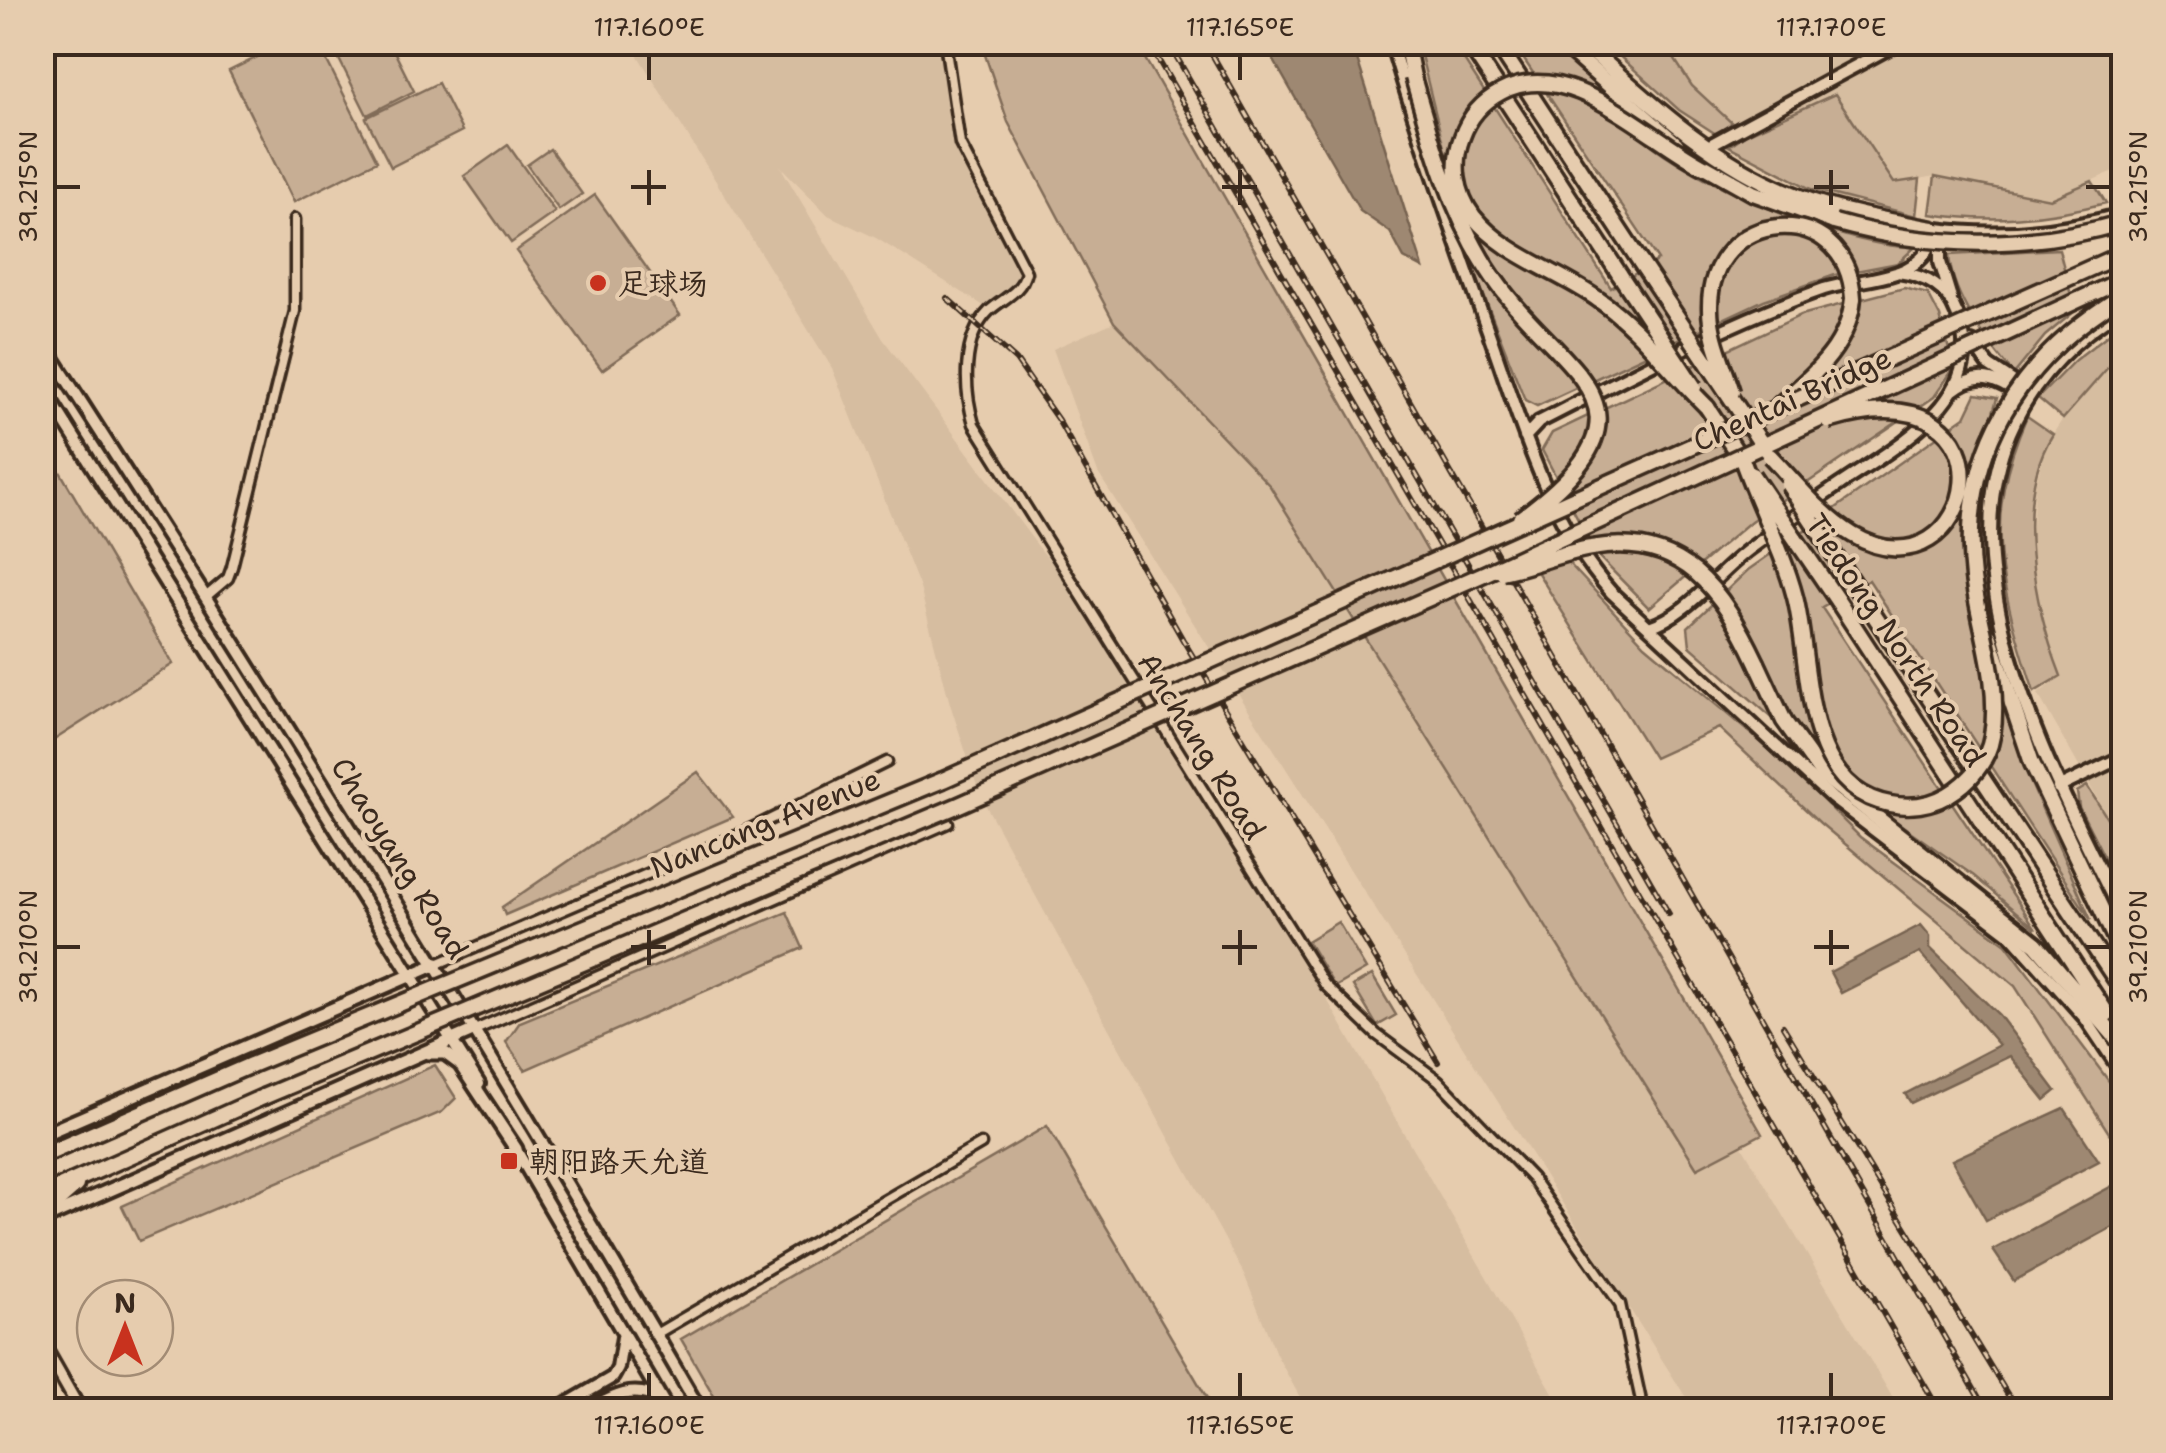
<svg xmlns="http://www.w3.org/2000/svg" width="2166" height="1453" viewBox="0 0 2166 1453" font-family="'Shantell Sans','LXGW WenKai TC',sans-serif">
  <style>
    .built { fill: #d6bda0 }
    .green { fill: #c7ae94; stroke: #816c59; stroke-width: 2.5 }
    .water { fill: #9e8872; stroke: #766250; stroke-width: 2.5 }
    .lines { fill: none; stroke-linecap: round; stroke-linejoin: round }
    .street-casing { stroke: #3b2a1e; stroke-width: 15 }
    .secondary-casing { stroke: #3b2a1e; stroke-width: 18 }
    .primary-casing { stroke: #3b2a1e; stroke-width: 19 }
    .highway-casing { stroke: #3b2a1e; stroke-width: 21 }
    .street { stroke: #e6ccae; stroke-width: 8 }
    .secondary { stroke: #e6ccae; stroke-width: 10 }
    .primary { stroke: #e6ccae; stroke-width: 11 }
    .highway { stroke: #e6ccae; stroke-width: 14 }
    .rail-casing { stroke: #3b2a1e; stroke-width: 6 }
    .rail { stroke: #e6ccae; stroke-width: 2.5; stroke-dasharray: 8; stroke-linecap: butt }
    .highway-bridge-casing { stroke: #3b2a1e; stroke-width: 21; stroke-linecap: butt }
    .highway-bridge { stroke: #e6ccae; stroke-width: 14 }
    .ticks { fill: none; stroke: #3b2a1e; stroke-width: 4 }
    .poi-dot { fill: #c8321e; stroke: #e6ccae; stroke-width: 4 }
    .labels { text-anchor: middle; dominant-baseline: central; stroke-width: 8; stroke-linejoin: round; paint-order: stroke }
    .poi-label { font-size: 30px; fill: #3b2a1e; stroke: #e6ccae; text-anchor: start }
    .street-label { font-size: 30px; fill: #3b2a1e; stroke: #e6ccae }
    .neatline { fill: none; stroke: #3b2a1e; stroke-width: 4 }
    .ticks-label { font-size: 25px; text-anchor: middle; fill: #3b2a1e }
  </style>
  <rect width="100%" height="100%" fill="#e6ccae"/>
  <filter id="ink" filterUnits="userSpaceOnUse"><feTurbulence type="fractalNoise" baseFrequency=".01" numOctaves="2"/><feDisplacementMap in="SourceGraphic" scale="20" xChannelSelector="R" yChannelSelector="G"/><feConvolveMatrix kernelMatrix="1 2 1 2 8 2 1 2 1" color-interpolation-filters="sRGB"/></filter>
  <g filter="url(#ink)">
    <path class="built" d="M630,43H943L955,148L1019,264L1018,283L1005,293L984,306L876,238L828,215L780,166L883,339L1037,545L1104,625L1183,749L1563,1410H1307L1276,1354L1244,1274L980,795L950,704L920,588L832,368Z
      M1664,43H2123V167L2050,199L1935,176L1894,184L1836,94L1746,134L1692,86Z
      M1114,322L1270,486L1696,1168L1742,1146L1900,1410H1694L1098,473L1053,349Z
      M2123,350V844L2038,694L2061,676L2047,641L2030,552L2035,486L2047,443L2068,411Z"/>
    <path class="green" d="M286,43H318L377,161L294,202L229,71Z
      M331,43H390L414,91L367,115Z
      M981,43H1136L1762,1134L1697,1168L1270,486L1114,322L1008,122Z
      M1418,43H1453L1611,288L1658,260L1513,43H1551C1570,59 1591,75 1608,94C1623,110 1635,132 1653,146C1707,187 1847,249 1915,247L1898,263L1835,275L1764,300L1537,406L1525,400L1475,273Z
      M1605,43H1664L1692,86L1732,123L1716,134L1679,110Z
      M438,83L462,131L391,167L366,118Z
      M1835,94L1894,183L1920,179L1916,216L1811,189L1729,146L1746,134Z
      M508,145L555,212L511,243L464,176Z
      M550,149L582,194L559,210L527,165Z
      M1935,176L2050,199L2092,181L2106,203C2046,218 1991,223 1930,214Z
      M595,195L680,315L602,370L516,251Z
      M2059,249L2075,311L2045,336L2014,374C1987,343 1952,297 1949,255Z
      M1904,288L1928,294L1940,317L1954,368L1934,397L1751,521L1649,608L1597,555L1542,450L1552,433L1801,315Z
      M2123,323V350L2063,419L2038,398L2075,360Z
      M1976,394L1997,398L1963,523L1961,549L1972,615L2029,779L2091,920L1869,580L1822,608L2036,929L1974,876L1867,801L1690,646L1688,627L1748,570L1965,417Z
      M2027,416L2053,434C2011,500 2035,609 2061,676L2034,692C2001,587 1980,523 2027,416Z
      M42,441L173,664L43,747H42Z
      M1565,559L1645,645L1789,766L1860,837L2006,944L2123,1100V1155L2015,986L1820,823L1719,728L1654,758L1536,570Z
      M698,772L733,817L505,915L502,907Z
      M2087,786L2123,843V894L2079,807L2077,792Z
      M787,912L803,948L525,1070L506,1042L520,1022Z
      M1338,922L1366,969L1335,987L1307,941Z
      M1372,975L1396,1015L1377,1026L1353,986Z
      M435,1065L456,1098L442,1112L139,1241L122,1206Z
      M1047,1126L1214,1410H722L681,1339Z"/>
    <path class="water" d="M1264,43H1352L1423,268L1404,258L1390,232L1360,211Z
      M1921,925L1930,936V948L1999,1015L2056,1091L2045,1100L2010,1056L1911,1103L1905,1094L1999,1045L1920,953L1841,993L1830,972Z
      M2064,1108L2099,1161L1986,1220L1952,1160Z
      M2116,1184L2123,1197V1243L2113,1227L2014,1281L1993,1250Z"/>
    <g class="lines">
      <g class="street-casing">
        <path id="street" d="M945,42L960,144L1026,272C1021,293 1003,298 989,311C961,339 964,390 974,424L1325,985L1376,1034L1438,1080L1532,1178L1620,1304L1643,1410
          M208,595L228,578L232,567L295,311V219
          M437,964L736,836L887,762
          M475,1030L948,823
          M656,1334L981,1144"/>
      </g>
      <g class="secondary-casing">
        <path id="secondary" d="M1391,42C1419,138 1452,231 1486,325C1520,418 1544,516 1611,592L1832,798L2009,933L2085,1018L2124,1076
          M1708,146L1900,42
          M1940,236V262L1951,298
          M42,341C269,693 490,1048 700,1410
          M1972,342L1988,365L2026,390
          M42,386L479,1084
          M1952,391C1979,370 1994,379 2021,395
          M1525,437L1539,422C1633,374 1724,324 1824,289C1860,277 1925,282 1933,235
          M1649,627C1689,614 1717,573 1751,548C1780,527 1809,505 1839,485C1896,446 1992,397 1957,314C1947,287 1926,276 1898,272
          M2058,788L2124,756
          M512,1143L668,1410
          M42,1343L80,1410
          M42,1406L45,1410
          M556,1410L613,1377L618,1368L623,1337
          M589,1410C613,1396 634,1384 661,1400"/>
      </g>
      <g class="primary-casing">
        <path id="primary" d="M1933,229C1998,238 2061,232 2124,214
          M2124,307C1879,456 2028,727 2124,919
          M429,1053H445L460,1064L516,1149
          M42,1135L437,964
          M42,1220L475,1030"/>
      </g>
      <g class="highway-casing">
        <path id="highway" d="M1406,42L1413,77
          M1468,42L1620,275
          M1496,42L1641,263
          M1560,42L1676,144
          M1582,42C1647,101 1716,166 1800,197C1842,213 1889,221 1933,229
          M1696,161L1753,193L1834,222
          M1779,405C1813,375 1849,347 1853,298
          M1707,407L1743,462
          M1856,588L2124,992
          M1837,600L2107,1014
          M1989,635L2032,763L2124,957
          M1757,663L1784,721L1822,774L2036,944L2124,1047
          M42,1156L251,1065
          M42,1195L263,1097
          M42,1215L76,1185"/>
      </g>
      <use href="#street" class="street"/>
      <use href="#secondary" class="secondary"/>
      <use href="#primary" class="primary"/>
      <use href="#highway" class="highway"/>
      <g class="rail-casing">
        <path id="rail" d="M1148,42L1939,1410
          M1168,42L1669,914
          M1205,42L1986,1410
          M947,298L1016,360L1058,420L1183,640L1438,1062
          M1783,1026L2017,1410"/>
      </g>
      <use href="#rail" class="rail"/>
      <g class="highway-bridge-casing">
        <path id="highway-bridge" d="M1413,77C1432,144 1450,209 1487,268C1554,374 1680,401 1520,519
          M1704,167C1646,137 1569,56 1501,92C1482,102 1469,117 1462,137C1452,163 1456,193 1473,216C1505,256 1559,271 1599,300C1640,328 1671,372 1707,407
          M1834,222C1930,249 2027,250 2124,222
          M1641,263L1765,449
          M1620,275L1694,387
          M1732,392C1724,365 1710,337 1710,309C1708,207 1847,196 1853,298
          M1770,456C1795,482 1821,516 1853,535C1976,608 2030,360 1828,421
          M1743,462C1759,507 1783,551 1795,597C1812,662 1800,788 1890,804C1910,808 1931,805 1948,795C1970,782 1988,761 1992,736C2001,684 1980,629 1973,578C1958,452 2020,358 2124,295
          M1752,475L1837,600
          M1788,484L1856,588
          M1502,572C1532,566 1560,553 1591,548C1682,531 1723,591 1757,663
          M251,1065L943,780L2124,253
          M263,1097L959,805L1486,573L2124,279"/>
      </g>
      <use href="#highway-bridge" class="highway-bridge"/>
    </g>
  </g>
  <path class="ticks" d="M649,55V80M1240,55V80M1831,55V80M649,170V205M1240,170V205M1831,170V205M55,187H80M631,187H666M1222,187H1257M1814,187H1849M2086,187H2111M649,930V965M1240,930V965M1831,930V965M55,947H80M631,947H666M1222,947H1257M1814,947H1849M2086,947H2111M649,1373V1398M1240,1373V1398M1831,1373V1398"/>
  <g class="poi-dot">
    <circle cx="598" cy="283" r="10"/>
    <rect x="499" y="1151" width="20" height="20" rx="5"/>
  </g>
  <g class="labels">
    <g class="poi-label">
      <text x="618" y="283">足球场</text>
      <text x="529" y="1161">朝阳路天允道</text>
    </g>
    <g class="street-label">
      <text transform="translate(1792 399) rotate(-24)">Chentai Bridge</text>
      <text transform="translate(1896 640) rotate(56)">Tiedong North Road</text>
      <text transform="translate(1202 746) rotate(58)">Anchang Road</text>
      <text transform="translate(765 823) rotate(-22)">Nancang Avenue</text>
      <text transform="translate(400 858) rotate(58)">Chaoyang Road</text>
    </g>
  </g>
  <rect width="2166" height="1453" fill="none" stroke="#e6ccae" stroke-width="110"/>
  <g transform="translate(125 1328)"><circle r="48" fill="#e6ccae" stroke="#a28b74" stroke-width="2.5"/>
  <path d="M0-8L18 38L0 25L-18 38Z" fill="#c8321e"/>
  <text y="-15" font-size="28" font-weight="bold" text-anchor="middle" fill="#3b2a1e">N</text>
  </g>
  <rect x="55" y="55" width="2056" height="1343" class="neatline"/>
  <g class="ticks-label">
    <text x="649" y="36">117.160°E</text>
    <text x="1240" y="36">117.165°E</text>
    <text x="1831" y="36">117.170°E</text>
    <text transform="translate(28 187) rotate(-90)" y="9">39.215°N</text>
    <text transform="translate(2138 187) rotate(-90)" y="9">39.215°N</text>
    <text transform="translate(28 947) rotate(-90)" y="9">39.210°N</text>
    <text transform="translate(2138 947) rotate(-90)" y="9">39.210°N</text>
    <text x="649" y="1434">117.160°E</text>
    <text x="1240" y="1434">117.165°E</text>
    <text x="1831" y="1434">117.170°E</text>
  </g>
</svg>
